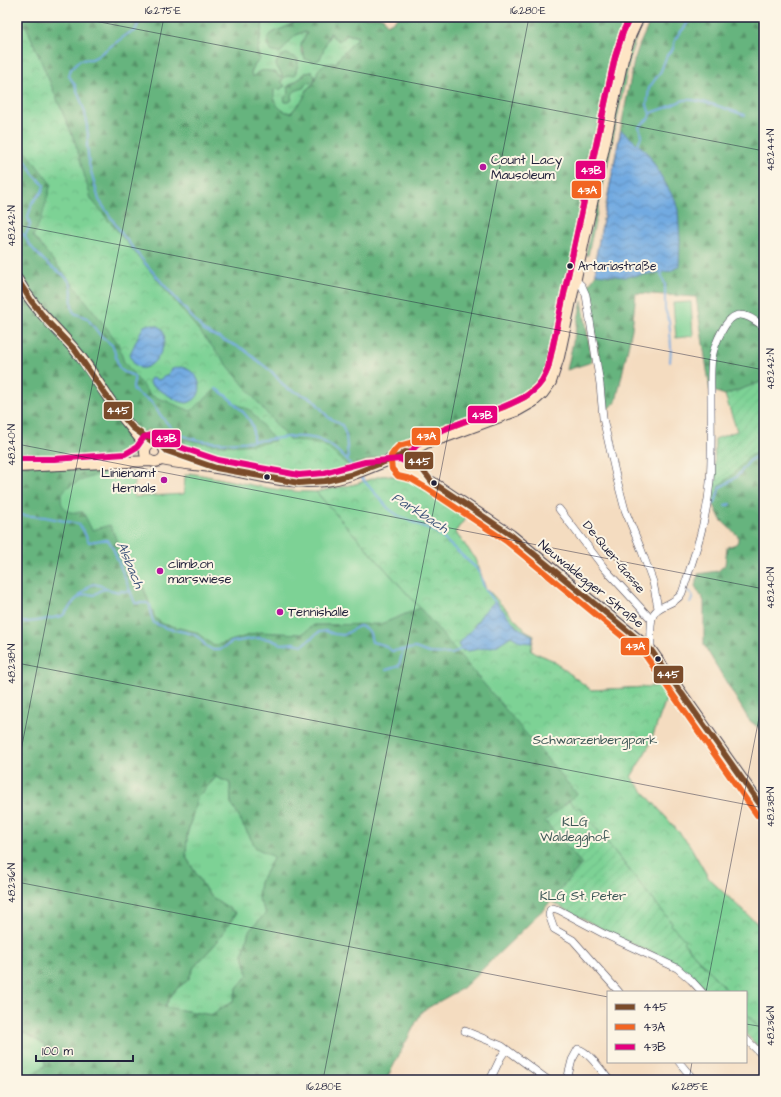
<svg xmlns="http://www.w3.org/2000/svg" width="781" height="1097" viewBox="0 0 781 1097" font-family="'Architects Daughter',sans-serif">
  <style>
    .grass { fill: url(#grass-tufts); stroke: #507a68; fill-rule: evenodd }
    .forest { fill: url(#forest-firs); stroke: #446b5c; fill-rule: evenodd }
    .park { fill: url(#park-crowns); stroke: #507a68 }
    .garden { fill: url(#garden-furrows); stroke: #507a68 }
    .pitch { fill: #7dd295; stroke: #507a68 }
    .water { fill: url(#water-waves); stroke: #4a668e }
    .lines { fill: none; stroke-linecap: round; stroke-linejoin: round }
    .stream { stroke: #72aae1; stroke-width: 2 }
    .minor-casing { stroke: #423e4f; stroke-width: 8 }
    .secondary-casing { stroke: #423e4f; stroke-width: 12 }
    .minor { stroke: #fff; stroke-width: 7 }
    .secondary { stroke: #fee5c5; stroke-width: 10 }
    .bus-1-casing { stroke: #fcf5e5; stroke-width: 9 }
    .bus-2-casing { stroke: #fcf5e5; stroke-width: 9 }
    .bus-3-casing { stroke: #fcf5e5; stroke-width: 9 }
    .bus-1 { stroke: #7a4b2a; stroke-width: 6 }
    .bus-2 { stroke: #f26522; stroke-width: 6 }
    .bus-3 { stroke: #e5007d; stroke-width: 6 }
    .ticks { fill: none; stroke: #22223b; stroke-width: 1; stroke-opacity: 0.45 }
    .poi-dot { fill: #b5179e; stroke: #fcf5e5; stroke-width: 1.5 }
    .bus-dot { fill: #22223b; stroke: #fcf5e5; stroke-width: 1.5 }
    .labels { text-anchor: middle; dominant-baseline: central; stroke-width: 4; stroke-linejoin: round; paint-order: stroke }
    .bus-label { font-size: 12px; fill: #22223b; stroke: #fcf5e5; text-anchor: start }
    .poi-label { font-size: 13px; fill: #22223b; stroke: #fcf5e5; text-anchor: start }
    .street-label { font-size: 13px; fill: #22223b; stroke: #fcf5e5 }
    .park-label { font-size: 13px; fill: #3d5756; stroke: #fcf5e5 }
    .water-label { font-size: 14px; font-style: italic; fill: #42587d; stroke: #fcf5e5 }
    .line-badge { stroke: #fcf5e5; stroke-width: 1.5 }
    .badge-label { font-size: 11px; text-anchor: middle; font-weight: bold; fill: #fff }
    .neatline { fill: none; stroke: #22223b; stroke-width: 1.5 }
    .ticks-label { font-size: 10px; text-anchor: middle; fill: #22223b }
  </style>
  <defs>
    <pattern id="grass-tufts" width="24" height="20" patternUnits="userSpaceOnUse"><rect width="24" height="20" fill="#7dd295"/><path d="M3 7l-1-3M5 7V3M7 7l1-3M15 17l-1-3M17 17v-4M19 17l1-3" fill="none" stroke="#6cb481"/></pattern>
    <pattern id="forest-firs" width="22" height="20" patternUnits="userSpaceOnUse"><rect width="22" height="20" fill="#66b47e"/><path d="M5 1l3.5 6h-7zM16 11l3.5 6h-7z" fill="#549268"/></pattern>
    <pattern id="park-crowns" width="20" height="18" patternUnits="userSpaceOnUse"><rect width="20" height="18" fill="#7dd295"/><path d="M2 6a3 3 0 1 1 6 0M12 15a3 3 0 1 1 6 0" fill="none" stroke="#6cb481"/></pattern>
    <pattern id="garden-furrows" width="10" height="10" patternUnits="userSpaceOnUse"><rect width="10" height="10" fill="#7dd295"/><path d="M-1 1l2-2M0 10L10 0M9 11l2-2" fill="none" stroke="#6cb481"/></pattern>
    <pattern id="water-waves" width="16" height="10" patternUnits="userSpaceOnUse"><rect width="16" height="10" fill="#72aae1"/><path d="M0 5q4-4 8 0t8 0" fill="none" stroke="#5d8ab8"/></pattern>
  </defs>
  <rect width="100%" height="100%" fill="#fcf5e5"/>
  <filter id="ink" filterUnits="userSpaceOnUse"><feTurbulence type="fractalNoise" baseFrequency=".025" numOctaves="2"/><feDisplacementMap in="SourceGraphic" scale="8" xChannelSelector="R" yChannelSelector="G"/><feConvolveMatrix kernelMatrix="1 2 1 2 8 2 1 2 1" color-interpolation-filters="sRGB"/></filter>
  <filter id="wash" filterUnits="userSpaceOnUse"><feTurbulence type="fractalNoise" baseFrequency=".012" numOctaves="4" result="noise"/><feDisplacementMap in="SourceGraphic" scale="16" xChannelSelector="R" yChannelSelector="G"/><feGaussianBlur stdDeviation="0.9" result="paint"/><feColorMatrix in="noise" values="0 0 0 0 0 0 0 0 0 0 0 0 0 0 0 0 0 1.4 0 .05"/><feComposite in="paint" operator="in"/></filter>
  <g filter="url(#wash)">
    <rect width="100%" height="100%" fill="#f4dcc0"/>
    <path class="grass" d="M264,17H311L298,20L286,27L270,34L268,38L267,44L282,51C285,42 296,33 305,32L307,33C305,38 300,43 301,50C302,53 304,55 305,59L327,41L331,33L343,39L347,34L358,37C352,45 340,55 336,63L324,64L317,76L314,83L308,88L303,99L291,113C276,111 272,102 274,88L279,89L284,76L295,74L298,63C291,54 279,51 276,65L283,76L280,78C270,69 264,73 253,77L251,74L253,68L257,62V51L259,45ZM312,72L314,81L311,82H307L303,88C297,89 293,91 290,96L285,98L289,93L287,87L302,77L305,73Z
      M644,17H646L636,38L631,53L588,255H586L589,239L628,53Z
      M216,777L230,783L231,803L275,856L260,882L258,898L266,913L249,931L243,954L248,975L237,988L233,1001L211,1015L164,1008L175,990L188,980L194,967L217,942L236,913L209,895L186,857L187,835L197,798Z
      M25,1033L45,1045V1066L33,1073L35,1080H17V1034Z"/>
    <path class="forest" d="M17,17H264L259,45L257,51L260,59L253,67L251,74L253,77C259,68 267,70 277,73L280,78L282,75L276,65C277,59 281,55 287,54L298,59V63L295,75L284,77L281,81L285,86L284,87H282L280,90L276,88L274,90C273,102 278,111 291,113L303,99L308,88L314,83L318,70L324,64L336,63C340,54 352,46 358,37L347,34L339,41L333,37L332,34L330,33L320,59L314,62L305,59L301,44L307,33L305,32C293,33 288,45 280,53L272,52L267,44L268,37L270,34L286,27L298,20L311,17H383L387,25L394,21L397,17H633L624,37L616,66L552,360C545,381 535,397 513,406L350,467C334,472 319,475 302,475C286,476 269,471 253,468C216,460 179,452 148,429L137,440V450L135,455L129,458L106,459L107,472L95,476L63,505L69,511L77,513L83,511L110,525L126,561L134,575L143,586L155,618L163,624L196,632L214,646L259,632L301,634L314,625L381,624L419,608L316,492L356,484L381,476H395L419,483L468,515L455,532L476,559L485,587L525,630L534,635L531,651L552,660L591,690L665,686L669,691L649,746L631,777L689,844L709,879L764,930V1034L746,1013V992H728L683,942L672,923L624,862L545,821L582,864L544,909L535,917L530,923L463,988L422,1011L386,1080H35L33,1073L45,1066V1045L25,1033L17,1034V99L75,142L27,28L17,19ZM216,777L230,783L231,803L256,848L274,857L260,882L258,898L266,913L249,931L243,954L248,975L237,988L233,1001L211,1015L164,1007L175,990L188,980L194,967L217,942L236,913L209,895L186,857L187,835L197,798Z
      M652,17H764V381L725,395L710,390L696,297L636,293L632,329L616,402L607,409L588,286L596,274L595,261L634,61L639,46Z
      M312,72L315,77L314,81L310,83L307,82L303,88C298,90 294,90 291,96L292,100L289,102H285L284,98L289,93L287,87L302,77L305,73Z
      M582,301L592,362L567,370Z
      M764,450V732L749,720L704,645V601L695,586L698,574L718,571L725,565L727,547L736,544L738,541V536L721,520L713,503L715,501L719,485C730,478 740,469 746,457Z"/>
    <path class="park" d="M17,19L27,28L75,142L91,199L288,439L324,445L350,467C312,480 286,474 248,466C228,462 208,458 189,451L183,439C213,447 245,447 275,441L250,410L236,404L223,393L216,389L191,411L150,395L124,362L118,343L76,288L33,236L42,217L51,184L17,140Z
      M381,476C393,475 402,479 414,481L468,515L455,532L476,559L485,587L525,630L534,635L531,651L552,660L591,690L665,686L669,691L649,746L631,777L689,844L709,879L764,930V1034L746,1013V992H728L683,942L684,940L670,925L672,923C640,885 611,845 579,808L577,809L569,801L577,794L420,608L316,492L356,484Z"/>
    <path class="garden" d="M764,381V450L747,457C740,469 730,478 719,485L715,501L713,503L714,505L710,506L714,483L715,439L737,431L725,395Z
      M569,801L577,809L579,807C611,846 640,885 672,923L671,925L685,940L683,942L728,992H707L692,976L676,963L621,939L550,901L582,864L545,821Z
      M746,1013L764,1034V1053L746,1034Z"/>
    <path class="pitch" d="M691,302L693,336L676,338L673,303Z
      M107,472H134V497L184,494L185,475H189V473C231,479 273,493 316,492L420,608L381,624L314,625L302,634L259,632L214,646L196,632L163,624L155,618L143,586L134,575L126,561L110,525L92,530L83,512C79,512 75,513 70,512C59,508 58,493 68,487C79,480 94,476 107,472Z"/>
    <path class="water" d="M621,130L647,152L675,200L678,210L680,241L679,266L671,271L625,277L596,274L595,261Z
      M149,324C151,325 156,325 158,326C175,334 156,371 140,368L134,364L130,354L140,333L144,326Z
      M180,367C200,369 209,397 187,403L178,401L151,385L149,381L151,378L159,380L167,375L172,369Z
      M495,601L517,627L533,636L532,643L521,642L511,636L496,646L468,651L462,650L458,645L473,628L483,613Z"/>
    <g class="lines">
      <path class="stream" d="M138,24L135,31L129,33L96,57L92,59L80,60L71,69L69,76L75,85L85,112L88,135L87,145L89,164L99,200L122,234L145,263L204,331L243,349L272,372L286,388L313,399L328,417L342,425L346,435L348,459
        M650,114C656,110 662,110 668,107C673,105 679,101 685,100C699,98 731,111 745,115
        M637,145L642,135L639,127L649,118L650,114L647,105L649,88L661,71L667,55L673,49L675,40L678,35L685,27L691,17
        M17,153L26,161L33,174L44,185L42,192L32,203L28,217L30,225L25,236C28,246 45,262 53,268C59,272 64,274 68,280C76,290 68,303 74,313L87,318L100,335L113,346L119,368L124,372L134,376C135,380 133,384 133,388C134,395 147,397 152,403C158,412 166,424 175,431C186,439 199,441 212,442C229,443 247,442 264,440C309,434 325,432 355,470
        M17,230L25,236
        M662,270L661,274L665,284V309L669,321L670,330L671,348L670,362
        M216,389C226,394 251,417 253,428C253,432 253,437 253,441
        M359,475L389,509L399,516L436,532L475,567L479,571L484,587L495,602
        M710,505L715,503L720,487C726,484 732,481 737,476C748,466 746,458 764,454
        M725,506L731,504
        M17,515L45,517L79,524L83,530L89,542L101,540H108L112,546L135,603H147L150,605L151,615L154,623L166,628L193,634L199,638L206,646L213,650H220L232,642L258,638L269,639L281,644L293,643L303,645L319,632L326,631L334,634L344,635L357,627L360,626L367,629L370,633L372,642L384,645L392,651L415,648L429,653L452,654L462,648
        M686,590L692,595L693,599L690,603
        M80,595C91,586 89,580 106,588
        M17,623L37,621L62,616C73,606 75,591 94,595L101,590L106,589L119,592L121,591L131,592
        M386,670L399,666L403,650"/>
    </g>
  </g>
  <g filter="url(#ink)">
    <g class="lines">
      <g class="minor-casing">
        <path id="minor" d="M576,280L582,286L586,295L600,384L603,418L615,472L625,510L641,549L653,582L658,608
          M559,509L605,569L651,619
          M651,650C651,640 650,628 652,618C655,604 675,606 682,593C694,557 707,520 710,482C712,455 711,427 711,400C711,386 710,371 712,358C714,346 726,314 740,315C749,315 757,322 764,327
          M619,992L573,940L554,929L549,915L550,910L553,908L559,910L604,934L677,968L691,980L702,992
          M465,1031L502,1046L548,1080
          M746,1039L764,1057
          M679,1062L694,1080
          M490,1080L501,1057L506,1050
          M567,1080L572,1060L578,1049C588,1051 602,1071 609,1080"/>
      </g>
      <g class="secondary-casing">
        <path id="secondary" d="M17,279C33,308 54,325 75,350C90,367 100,387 114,406C124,420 136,432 146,447
          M145 452a10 10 0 1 1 20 0a10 10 0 1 1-20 0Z
          M164,449L167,451L197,461
          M410,452L426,443L443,438L519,410L533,402L543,393L551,382L559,357L623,59L631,34L639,17
          M162,460C180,464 198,465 216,468C253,473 288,486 325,481C351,478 375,465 400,456L407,452C430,451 416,485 400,467V456
          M17,467L150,461
          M413,471L421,477L432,482L511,535L651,650L764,810"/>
      </g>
      <use href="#minor" class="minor"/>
      <use href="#secondary" class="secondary"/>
      <g class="bus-1-casing">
        <path id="bus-1" d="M17,279L32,302L48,322L75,350L105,394L124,418L133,428L153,442L159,443L167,451L216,468L299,483L325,481L350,475L400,456L405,452L414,453L419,459V465L432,482L511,535L651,650L764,810"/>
      </g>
      <g class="bus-2-casing">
        <path id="bus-2" d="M630,17L623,32L615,57L551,355L548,369L542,381L537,387L525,397L504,407L431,434L410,443L399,446L395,450L391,456V462L392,469L398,476L411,479L428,489L506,541L645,655L757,815"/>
      </g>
      <g class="bus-3-casing">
        <path id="bus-3" d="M17,459H54L125,454L137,447L144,437L156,434L164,436L171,444L218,460L299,475L324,473L365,462L400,459L410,464C410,461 409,458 410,455C420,427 508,413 533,391C540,385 545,377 548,368L615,57L623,32L630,17"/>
      </g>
      <use href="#bus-1" class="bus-1"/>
      <use href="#bus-2" class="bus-2"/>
      <use href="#bus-3" class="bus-3"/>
    </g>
  </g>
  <path class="ticks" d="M74,17L764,151M17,225L764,370M17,444L764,589M17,663L764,808M17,771L164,17M17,882L608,997M706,992L764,692M746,1024L764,1027M323,1080L529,17M689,1080L692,1062"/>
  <g class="poi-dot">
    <circle cx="483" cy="167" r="4"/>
    <circle cx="164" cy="480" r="4"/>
    <circle cx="160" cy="571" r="4"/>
    <circle cx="280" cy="612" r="4"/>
  </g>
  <g class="bus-dot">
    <circle cx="570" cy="266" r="3.5"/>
    <circle cx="267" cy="477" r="3.5"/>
    <circle cx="434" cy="483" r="3.5"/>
    <circle cx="658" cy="659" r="3.5"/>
  </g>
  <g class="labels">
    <g class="bus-label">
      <text x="578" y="266">Artariastraße</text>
    </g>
    <g class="poi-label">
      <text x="491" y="160">Count Lacy<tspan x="491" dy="15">Mausoleum</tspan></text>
      <text x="156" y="473" text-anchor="end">Linienamt<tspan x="156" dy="15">Hernals</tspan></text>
      <text x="168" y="564">climb.on<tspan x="168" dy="15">marswiese</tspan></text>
      <text x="288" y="612">Tennishalle</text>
    </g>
    <g class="street-label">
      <text transform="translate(614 557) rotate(50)">De-Quer-Gasse</text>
      <text transform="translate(591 584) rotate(39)">Neuwaldegger Straße</text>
    </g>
    <g class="park-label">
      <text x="595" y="740">Schwarzenbergpark</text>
      <text x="575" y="822">KLG<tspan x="575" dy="15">Waldegghof</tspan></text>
      <text x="583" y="896">KLG St. Peter</text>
    </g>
    <g class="water-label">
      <text transform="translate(420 513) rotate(32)">Parkbach</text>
      <text transform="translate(130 565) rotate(67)">Alsbach</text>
    </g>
  </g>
  <g class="line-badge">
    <rect x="575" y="160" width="31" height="20" rx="4" fill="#e5007d"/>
    <rect x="571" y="180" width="31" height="19" rx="4" fill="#f26522"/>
    <rect x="103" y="401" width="30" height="19" rx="4" fill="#7a4b2a"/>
    <rect x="467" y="405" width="31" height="19" rx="4" fill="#e5007d"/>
    <rect x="411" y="427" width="30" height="19" rx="4" fill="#f26522"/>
    <rect x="151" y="429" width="30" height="19" rx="4" fill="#e5007d"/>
    <rect x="404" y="451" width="30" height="19" rx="4" fill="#7a4b2a"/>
    <rect x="620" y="637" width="30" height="19" rx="4" fill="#f26522"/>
    <rect x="653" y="665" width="31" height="19" rx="4" fill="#7a4b2a"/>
  </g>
  <g class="badge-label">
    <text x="591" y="174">43B</text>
    <text x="587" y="194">43A</text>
    <text x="118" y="414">445</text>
    <text x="482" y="419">43B</text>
    <text x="426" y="440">43A</text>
    <text x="166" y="442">43B</text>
    <text x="419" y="465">445</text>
    <text x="635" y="650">43A</text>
    <text x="668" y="678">445</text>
  </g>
  <rect width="781" height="1097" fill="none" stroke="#fcf5e5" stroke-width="44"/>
  <rect x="607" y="991" width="140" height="72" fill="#fcf5e5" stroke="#a5a1a1"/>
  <rect x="615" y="1004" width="20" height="6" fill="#7a4b2a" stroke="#a5a1a1"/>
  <text x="643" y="1011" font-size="12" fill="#22223b">445</text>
  <rect x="615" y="1024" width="20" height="6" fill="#f26522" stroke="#a5a1a1"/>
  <text x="643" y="1031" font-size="12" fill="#22223b">43A</text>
  <rect x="615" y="1044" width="20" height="6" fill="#e5007d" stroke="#a5a1a1"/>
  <text x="643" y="1051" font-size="12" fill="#22223b">43B</text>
  <path d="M36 1055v6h97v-6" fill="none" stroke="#22223b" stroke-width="2"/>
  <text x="42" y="1055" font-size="12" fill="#22223b" stroke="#fcf5e5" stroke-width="3" paint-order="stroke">100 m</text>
  <rect x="22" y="22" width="737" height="1053" class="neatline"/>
  <g class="ticks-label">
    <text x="163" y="14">16.275°E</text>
    <text x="528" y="14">16.280°E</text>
    <text transform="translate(770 150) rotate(-90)" y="4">48.244°N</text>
    <text transform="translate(11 226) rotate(-90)" y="4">48.242°N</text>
    <text transform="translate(770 369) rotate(-90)" y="4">48.242°N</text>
    <text transform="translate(11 445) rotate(-90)" y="4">48.240°N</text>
    <text transform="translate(770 588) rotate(-90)" y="4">48.240°N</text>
    <text transform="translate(11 664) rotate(-90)" y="4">48.238°N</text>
    <text transform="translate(770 807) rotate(-90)" y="4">48.238°N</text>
    <text transform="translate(11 883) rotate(-90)" y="4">48.236°N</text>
    <text transform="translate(770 1026) rotate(-90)" y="4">48.236°N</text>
    <text x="324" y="1090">16.280°E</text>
    <text x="690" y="1090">16.285°E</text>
  </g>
</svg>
